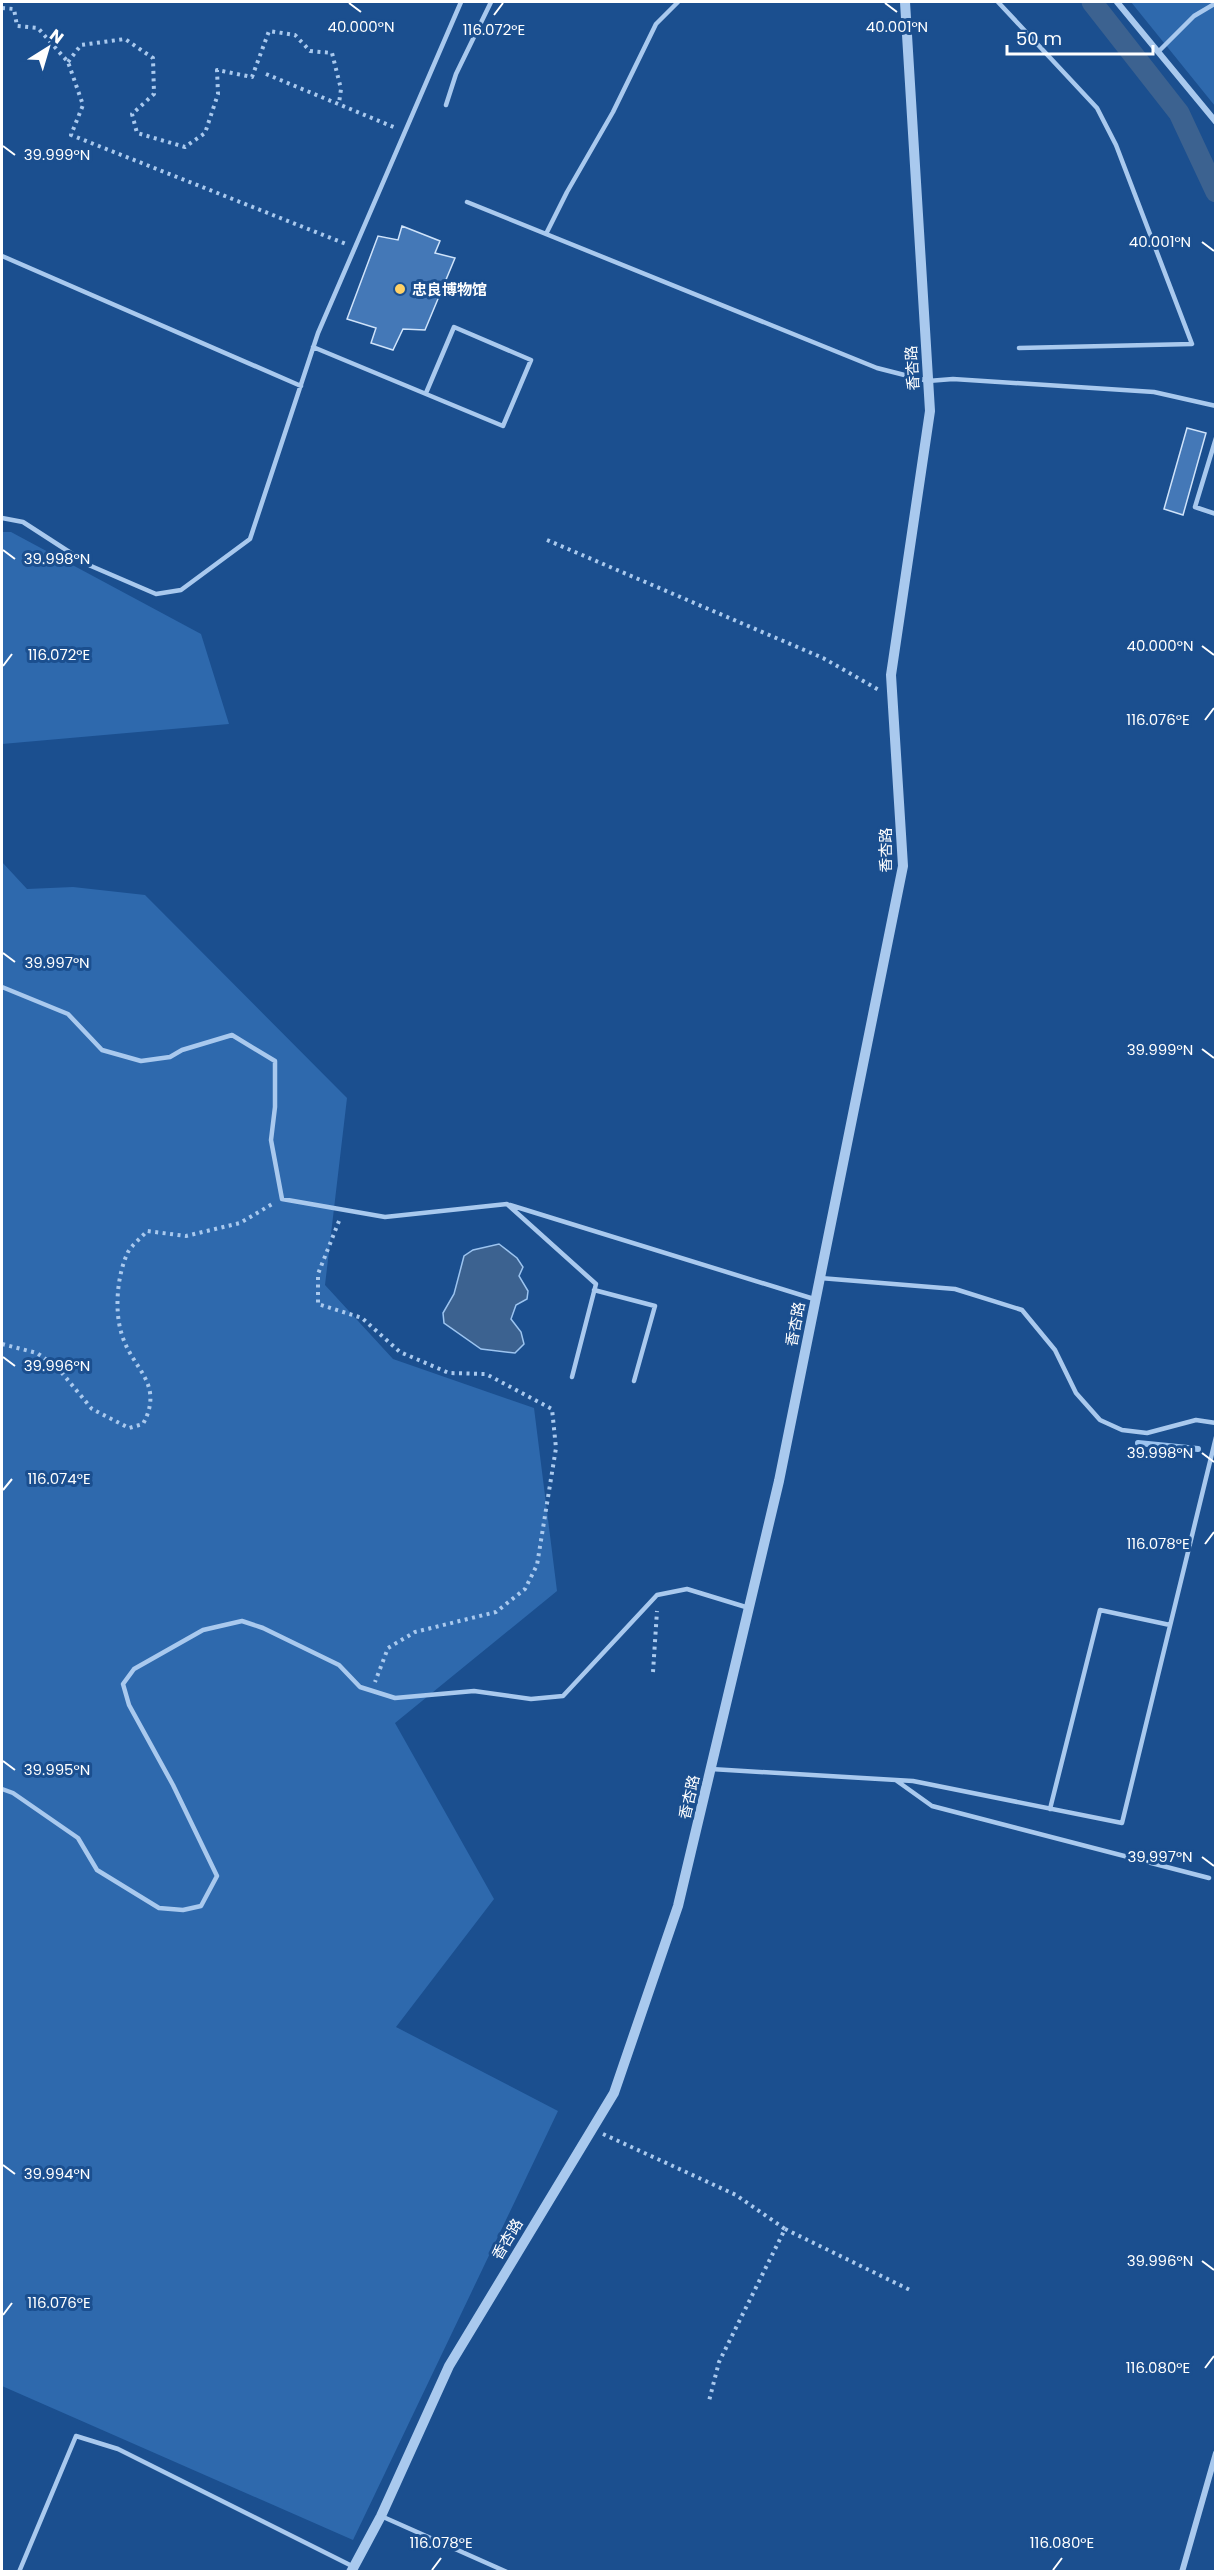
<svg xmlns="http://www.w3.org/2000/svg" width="1217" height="2573" viewBox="0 0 1217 2573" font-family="Poppins,'Noto Sans SC',sans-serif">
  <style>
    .green { fill: #2e69ad }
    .water { fill: #3c6290; stroke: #9cc4f0; stroke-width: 1.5 }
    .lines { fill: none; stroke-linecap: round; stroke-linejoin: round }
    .stream { stroke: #9cc4f0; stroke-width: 6 }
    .canal { stroke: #3c6290; stroke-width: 21 }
    .building { fill: #4478b7; stroke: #cfe3fa; stroke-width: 1.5 }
    .path { stroke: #a9c9ee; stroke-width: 4; stroke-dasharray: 3 4.5; stroke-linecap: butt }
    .service { stroke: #a9c9ee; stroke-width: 4.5 }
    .minor { stroke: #a9c9ee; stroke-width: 6 }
    .tertiary { stroke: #a9c9ee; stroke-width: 10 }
    .ticks { fill: none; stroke: #fff; stroke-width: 2 }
    .poi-dot { fill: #ffd166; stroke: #1b4f8f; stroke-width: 2 }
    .labels { text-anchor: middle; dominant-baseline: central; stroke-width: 6; stroke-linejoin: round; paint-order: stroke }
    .poi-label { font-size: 15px; font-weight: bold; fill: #fff; stroke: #1b4f8f; text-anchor: start }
    .street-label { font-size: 15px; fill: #fff; stroke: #1b4f8f }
    .ticks-label { font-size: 15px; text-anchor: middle; fill: #fff; stroke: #1b4f8f; stroke-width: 6; stroke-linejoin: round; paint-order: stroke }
  </style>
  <rect width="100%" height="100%" fill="#1b4f8f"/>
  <path class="green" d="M1131,2H1215V106Z
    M2,532H11L201,634L229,724L2,744Z
    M2,862L27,889L73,887L145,895L347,1098L325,1285L393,1359L534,1408L557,1591L395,1723L494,1899L396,2027L558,2111L353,2540L2,2386Z"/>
  <path class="water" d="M499,1244L517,1258L523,1267L519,1276L528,1291L527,1299L516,1305L511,1319L521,1332L524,1344L515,1353L481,1349L444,1323L443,1313L454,1294L464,1256L473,1250Z"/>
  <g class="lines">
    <path class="stream" d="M1138,1443L1198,1449"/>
    <path class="canal" d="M1092,2L1179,113L1216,192"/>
  </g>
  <path class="building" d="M402,226L440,241L435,253L455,258L425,330L403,329L393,350L371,343L376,328L347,319L378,236L398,240Z
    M1187,428L1206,433L1183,515L1164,509Z"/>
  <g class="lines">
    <path class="path" d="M2,8L14,9L17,26L38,28L68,62L83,105L71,135L346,244
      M68,62L81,45L125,39L153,58L154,94L132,114L137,133L185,147L205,133L218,94L217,70L252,77L269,31L295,35L310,51L332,53L341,89L339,103
      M266,74L396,128
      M547,540L823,658L879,690
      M339,1221L318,1274V1304L362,1318L400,1352L449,1373L486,1374L552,1409L556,1448L537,1565L525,1589L496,1612L415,1632L388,1648L375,1682
      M2,1344L37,1353L57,1367L92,1409L129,1428L143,1424C165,1383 132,1369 122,1335C114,1311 117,1275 128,1252C132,1245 141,1238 147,1231L186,1236L240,1223L274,1203
      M653,1672L657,1611
      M603,2134L736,2195L785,2229L719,2362L709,2401
      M785,2229L910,2290"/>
    <path class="service" d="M998,2L1097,108L1116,145L1192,344L1019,348
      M1159,51L1194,16L1216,3
      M446,105L456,74L491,2
      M467,202L877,368L928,381L953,379L1154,392L1216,406
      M546,234L567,192L613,112L656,24L678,2
      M2,256L301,386
      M313,347L503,426L531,360L454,327L426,393
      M1216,438L1195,507L1216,514
      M2,518L23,522L91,566L156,594L181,590L250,539L318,333L461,2
      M2,987L68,1014L102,1050L141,1061L170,1057L182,1050L232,1035L275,1061V1107L271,1140L282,1199L385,1217L507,1204L596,1284L572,1377
      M510,1205L814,1299
      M820,1278L955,1289L1022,1310L1055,1350L1076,1393L1100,1420L1122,1430L1147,1433L1196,1420L1216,1423
      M594,1290L655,1306L634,1381
      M711,1769L913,1781L1122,1823L1216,1437
      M897,1781L932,1806L1209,1878
      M2,1789L13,1793L78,1838L97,1870L159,1908L183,1910L201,1906L217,1876L173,1785L129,1705L123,1684L134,1669L203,1630L242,1621L263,1628L339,1665L360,1687L395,1698L474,1691L531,1699L563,1696L657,1595L687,1589L749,1608
      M1050,1809L1100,1610L1170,1625
      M381,2516L507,2572
      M19,2572L76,2436L118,2449L354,2567"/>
    <path class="minor" d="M1117,2L1216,122
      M1182,2572L1216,2453"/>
    <path class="tertiary" d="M351,2572L381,2516L449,2366L614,2093L678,1906L779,1481L903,866L891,675L930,411L905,2"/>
  </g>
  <path class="ticks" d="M349,3L361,12M885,3L897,12M494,15L503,3M3,146L15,155M1202,242L1214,251M3,550L15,559M1202,646L1214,655M3,666L12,654M1205,720L1214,708M3,953L15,962M1202,1049L1214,1058M3,1357L15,1366M1202,1453L1214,1462M3,1490L12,1479M1205,1544L1214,1532M3,1761L15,1770M1202,1857L1214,1866M3,2165L15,2174M1202,2261L1214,2270M3,2315L12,2303M1205,2368L1214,2356M432,2570L441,2558M1053,2570L1062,2558"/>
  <circle class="poi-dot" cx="400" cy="289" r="6"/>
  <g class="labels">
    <g class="poi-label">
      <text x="412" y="289">忠良博物馆</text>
    </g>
    <g class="street-label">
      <text transform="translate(912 368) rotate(-93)">香杏路</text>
      <text transform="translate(885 850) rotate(-90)">香杏路</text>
      <text transform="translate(795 1324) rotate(-79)">香杏路</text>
      <text transform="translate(689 1797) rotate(-77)">香杏路</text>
      <text transform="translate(507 2239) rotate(-59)">香杏路</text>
    </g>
  </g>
  <g class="ticks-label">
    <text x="361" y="32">40.000°N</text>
    <text x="897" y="32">40.001°N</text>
    <text x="494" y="35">116.072°E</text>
    <text x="57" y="160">39.999°N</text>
    <text x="1160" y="247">40.001°N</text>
    <text x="57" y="564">39.998°N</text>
    <text x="1160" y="651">40.000°N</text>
    <text x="59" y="660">116.072°E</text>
    <text x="1158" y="725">116.076°E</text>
    <text x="57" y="968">39.997°N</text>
    <text x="1160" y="1055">39.999°N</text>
    <text x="57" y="1371">39.996°N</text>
    <text x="1160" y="1458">39.998°N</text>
    <text x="59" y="1484">116.074°E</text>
    <text x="1158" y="1549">116.078°E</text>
    <text x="57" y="1775">39.995°N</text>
    <text x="1160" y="1862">39.997°N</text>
    <text x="57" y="2179">39.994°N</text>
    <text x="1160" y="2266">39.996°N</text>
    <text x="59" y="2308">116.076°E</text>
    <text x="1158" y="2373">116.080°E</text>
    <text x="441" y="2548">116.078°E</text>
    <text x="1062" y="2548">116.080°E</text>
  </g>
  <rect width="1217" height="2573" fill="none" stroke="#ffffff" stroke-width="6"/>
  <g transform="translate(48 48) rotate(37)" stroke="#1b4f8f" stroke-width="4.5" paint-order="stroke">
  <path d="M0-4.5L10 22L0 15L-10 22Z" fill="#ffffff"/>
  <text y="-9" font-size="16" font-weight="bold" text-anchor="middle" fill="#ffffff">N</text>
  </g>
  <path d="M1007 45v9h146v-9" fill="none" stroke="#ffffff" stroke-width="3"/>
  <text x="1016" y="45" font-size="18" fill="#ffffff" stroke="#1b4f8f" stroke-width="4.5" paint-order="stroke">50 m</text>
</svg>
